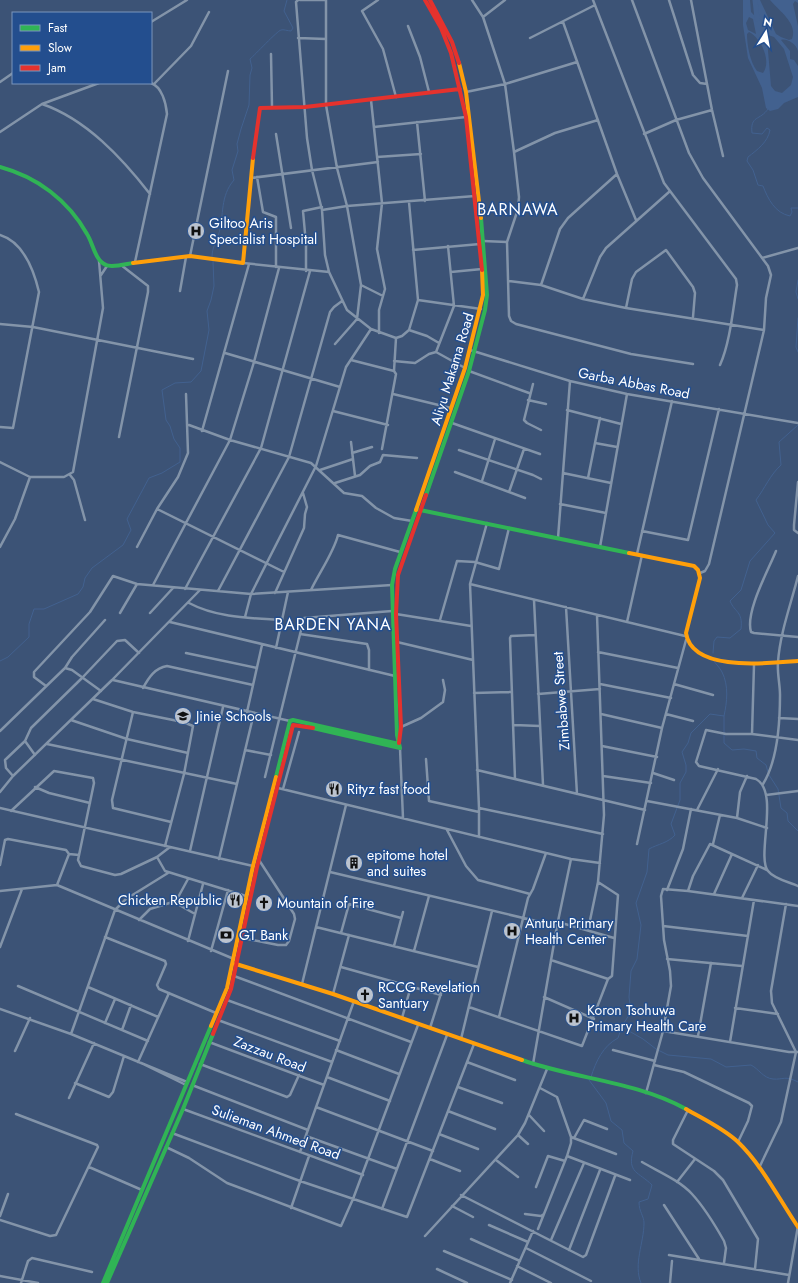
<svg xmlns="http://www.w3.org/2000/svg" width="798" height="1283" viewBox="0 0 798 1283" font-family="Jost,sans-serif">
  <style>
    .water { fill: #42618f; fill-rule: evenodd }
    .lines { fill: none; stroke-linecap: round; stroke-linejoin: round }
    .stream { stroke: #42618f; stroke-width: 1 }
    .river { stroke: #42618f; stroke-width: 5 }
    .street { stroke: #8394a9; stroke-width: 2.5 }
    .fast { stroke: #30b455; stroke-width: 4 }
    .slow { stroke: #ff9f0a; stroke-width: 4 }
    .jam { stroke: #e5322d; stroke-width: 4 }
    .labels { text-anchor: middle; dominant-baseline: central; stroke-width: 3; stroke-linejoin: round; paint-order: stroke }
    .poi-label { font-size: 14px; fill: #fff; stroke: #234e8e; text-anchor: start }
    .street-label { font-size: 14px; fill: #fff; stroke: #234e8e }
    .quarter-label { font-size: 16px; letter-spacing: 1px; fill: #fff; stroke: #234e8e }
  </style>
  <rect width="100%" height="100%" fill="#3c5376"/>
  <path class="water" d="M743,0H750L751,12L754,15L756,12L755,0H760L776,34L781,37L789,40L792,39C798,23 779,11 770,0H798V3L795,1L793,4L798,26V51C796,44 787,38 781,40L790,51V59L794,60L798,66V97L784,103L778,109L770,111L766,108L762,88L748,58L743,25ZM749,17L753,19L756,34L748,30L746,23ZM749,32C761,38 772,61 763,73L757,71C750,62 747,45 747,34ZM768,35L774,37L784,49L793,77L791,85L782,93L775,91L771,86L767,39Z"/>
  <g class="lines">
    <path class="stream" d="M768,109C760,121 750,115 752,133L762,134L767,128L770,130C768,142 757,150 748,157L747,161L753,170L758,185L763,186C768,199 775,213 790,216L792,212L791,208H798
      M212,257C212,248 216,242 219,233C224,215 220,196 234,180L232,170L238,151L237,144L241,129L249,105L250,75L252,68L250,59C255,55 277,31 281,30C283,29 288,31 291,31L293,28L284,11L287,0
      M798,280L796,292L798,299
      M798,318L796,347L798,352
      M713,653L714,641L717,637L730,638L741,629C743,611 735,613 730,601L741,590L750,561L775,533L768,525L756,500C765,488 770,475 781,465L779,442L798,425
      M0,661L8,657L29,637V624L34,609H44L78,594L83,587L85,578L92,568L123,545L131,530L127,519L149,478L162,473L180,462V448L174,439L170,426L166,420L162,390L175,383L191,382L201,371L209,330L207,311L211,300L214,286L213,261
      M724,716V743L732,750L744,749L756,751L757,758L766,765L768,772
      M769,775L778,789L781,808L787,813L788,821L798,831
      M622,1027L643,1039L656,1049L668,1055L711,1059L726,1067L751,1065C759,1069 763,1078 773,1079C783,1080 785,1075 798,1082
      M591,1077C596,1061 603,1046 618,1038L622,1026L631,1012L629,997L631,971L637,959L641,925L636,903L647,872L649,849C658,844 668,843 675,835L671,824L680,800V783L686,772V765L682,752L688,743L691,733L710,714L724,716C727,702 729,686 722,672C720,668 716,664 713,660
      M589,1080L606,1103L611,1121L622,1130L624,1143L633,1151C627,1173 639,1172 652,1185L648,1199L639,1202C639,1212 644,1216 644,1223C644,1243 633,1264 641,1283"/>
    <path class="river" d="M755,0L757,19"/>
    <path class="street" d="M298,0L296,2L307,138L312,170L322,210L325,255L329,272L347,310L371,329L396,338L402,336L409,330L418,300L409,202
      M300,0H325
      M326,0V105L337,168L347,206L361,285L357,319L335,344
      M378,0L362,11L383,49L396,97
      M472,0L483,17L505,84L514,152L519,197L518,209L507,242L509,316L511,321L516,324L631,354L693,364
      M593,0L664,183L736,279L737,285C733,309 730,343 720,365
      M632,0L689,153L703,178L768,266L771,275L766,298L764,330L709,564L705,571L700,573
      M669,0L693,75L700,83L707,84
      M691,0L712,110L723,156
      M483,17L505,0
      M151,22L187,0
      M563,22L617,174L636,220
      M408,26L420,57L429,92
      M298,38L326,39
      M530,38L595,5
      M271,54L272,107
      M0,82L13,73
      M154,84L191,46L209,12
      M466,92L505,84L577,62
      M371,100L382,203L377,249L385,289L379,310V333
      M42,104C86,119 122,158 150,194
      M417,122L425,201
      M374,127L466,117
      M0,132L42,104L99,83
      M276,134L291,228
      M644,134L676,120L712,110
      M514,152L555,133L598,120
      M377,157L421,154
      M257,177L263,212L276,217V267
      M251,178L378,162
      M322,210L347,206L475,196
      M0,235C23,242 34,271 39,292L13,428L0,427
      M483,241L507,242
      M413,250L480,244
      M190,256L228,71
      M762,258L798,248
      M135,262L167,114C166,103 162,87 151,83
      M243,263L329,272
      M306,271V244L303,211L322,207
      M451,272L482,269
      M101,275L107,266
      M509,281L541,285L583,299L626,308L764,330
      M361,285L383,296
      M541,285L560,229L568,218L617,174
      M180,291L186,257
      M583,299L600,257L606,248L669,192
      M418,300L481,309
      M626,308L632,279L636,272L666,250L693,287L695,293L693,317
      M0,324L33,327L193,359
      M409,330L427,336L439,343
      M470,350L570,381L627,394L798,423
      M436,352L454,306L448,246
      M436,352L465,368
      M225,353L340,387
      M351,360L394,371L396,374L382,449
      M394,361L415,363L429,354L436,352
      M394,371L396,338
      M469,371L529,393
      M533,384L524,420L527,423L541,430
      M393,394L451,408
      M528,400L546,404
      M567,410L621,424
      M333,411L388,425
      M452,423L540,454
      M189,425L230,440L311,463L344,493L362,496L376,508L394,518L412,521
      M202,431L249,264
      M119,437L148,292V286L121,265
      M351,442L355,476
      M595,443L617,447
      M459,450L533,475L541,479
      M352,453L372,447
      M0,462L30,477H64L73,472L103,308L99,261
      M320,470L353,459
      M455,472L525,498
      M563,473L611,483
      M70,475L74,480L85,520
      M588,478L600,418
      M482,481L495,439
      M798,482L794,525V530L798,533
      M335,483L360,475L370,466L380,462L383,455L417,458
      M509,492L524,449
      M560,504L606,513
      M157,509L284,572
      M642,531L688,540L719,409
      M558,538L570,381
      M0,547L15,519L30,477
      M137,547L157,509L178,477L188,453L186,394
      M600,547L627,394
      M776,551C768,571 745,612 751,632L754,633L798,637
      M637,554L672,401
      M470,584L685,636
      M153,585L230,440L254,362L279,268
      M185,589L261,448L310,271
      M311,590C319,573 334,552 338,535L400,552
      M218,591L289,457L330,312L334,307L342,301
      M275,593L304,528L305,514L307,507L303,493
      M534,600L543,785
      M189,603C217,618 251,618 282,620
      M566,607L577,794
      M120,613L137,584
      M150,613L173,588
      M396,614L471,626
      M245,617L251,594L316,466L346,367L371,329
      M440,620L457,561L475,562L499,569L509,528
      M170,622L395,676
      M627,622L642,555
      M300,634L367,644L369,650V670
      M397,642L473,660
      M276,648L288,592
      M598,652L678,668
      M186,653L257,668
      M65,668L72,670L101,691
      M113,680L290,721
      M600,684L671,698
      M674,684L713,695
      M46,686L34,677V672L90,612L113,576L137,584L251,594L392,585
      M143,688C149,677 155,668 167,666L253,685
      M474,693L511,692
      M538,694L600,689
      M93,699L133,712L183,722L193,726L184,774L165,846
      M133,712L112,800L113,808L171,822
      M247,712L262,645
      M601,714L662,728
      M666,714L693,721
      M779,718L798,719
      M71,720L127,739L188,753
      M514,725L540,726
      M401,727L421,718L443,702L445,690L443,680
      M0,731L65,668L72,657L105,620
      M752,734L754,665
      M798,740L752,734H726L706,730L696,762L699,766L756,779C780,792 756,856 768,871C774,879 789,882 798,886
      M25,741L35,755
      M47,744L237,784
      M602,746L657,757
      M400,748L403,818
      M245,750L271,755
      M426,759L429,801L479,812
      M477,770L645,810
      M653,773L674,780
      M13,776L6,768L5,760L25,741L31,728L82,678L117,641L125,640L139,653
      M603,776L651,783
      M265,777L304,618L392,611
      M515,779L510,638L511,636L535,635
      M763,784C778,760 780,724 780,695C780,684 777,673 778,662C780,633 791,604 798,576
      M35,787L49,793L90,803
      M278,788L571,859L600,863
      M283,789L299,732
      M0,792L13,776L112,680L200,590
      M766,795L798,791
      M647,801L737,818L767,828
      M0,808L253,866
      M479,808L603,834
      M697,810L718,769
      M11,811L54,771L93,778L94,783L78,860L81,866L115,875L121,874L157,857L170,847
      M737,818L740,792L747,776
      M447,830L466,866L478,880L530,894
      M479,837V808L470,584L487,523
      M637,844L662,728L686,640
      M713,844L720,815
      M190,851L223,707
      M157,857L165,871L246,896
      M219,859L254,713
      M0,865L5,840L8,839L66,850L69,854L79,855
      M330,872L557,926
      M57,885L69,854
      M667,890L683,849L691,809
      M0,891L57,885L234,959
      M688,891L693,876L710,844L767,870
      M714,894L732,854
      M742,898L758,865
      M174,902L195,914
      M139,920L150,909L176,901L188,879
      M558,922L614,938
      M663,926L748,936
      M316,927L478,967
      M588,930L598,882L604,815L597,615
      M341,933L349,904L401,918
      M105,937L165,961L166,964L157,985L159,989L216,1013
      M242,938L278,945H286L289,941L295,919L294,914L259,860
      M188,941L203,884
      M394,946L403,912
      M0,947L22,889
      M211,951L228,890
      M414,951L429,896
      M667,959L742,966
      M551,960L608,979L612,976L618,895L598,882
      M341,967L441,995
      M234,976L411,1042
      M302,984L346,805
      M18,986L148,1041
      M88,987L158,1017
      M333,994L349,935
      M544,997L594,1019
      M227,1000L340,1041
      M469,1007L582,1046L608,979
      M735,1008L778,1014
      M0,1009L71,1034L187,1082
      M499,1017L528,898L533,889L546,853
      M402,1018L411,986
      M218,1020L332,1062
      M105,1023L115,999
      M430,1028L443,987
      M122,1030L131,1005
      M663,1031L789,1052H798
      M71,1034L115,910L126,899L168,873
      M698,1036L711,963
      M461,1039L492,911
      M209,1042L324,1085
      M730,1042L754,900
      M336,1050L399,1074
      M613,1050L655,1061
      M15,1051L30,1018
      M138,1062L169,993
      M139,1062L186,1085
      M467,1062L515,1080
      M200,1064L287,1097L290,1095L299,1075
      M533,1064L557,926L571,859
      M654,1065L684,1072L749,1103L752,1106L748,1121L738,1142
      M327,1077L390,1101
      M75,1083L109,1097L113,1092L124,1056
      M192,1085L308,1130
      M458,1087L502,1103
      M540,1088L557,1097L571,1137V1143L567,1156L630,1180
      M646,1093L663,1031L671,986L670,971L664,940L661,896L663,889L688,891L798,906
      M69,1098L94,1043
      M316,1107L433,1151
      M183,1109L363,1175
      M688,1110L673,1140V1144L714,1171L723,1180L758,1239L755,1269
      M448,1111L495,1129
      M529,1115L544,1131
      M172,1133L300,1181L407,1217L474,1044
      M439,1134L478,1149
      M518,1135L528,1144
      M306,1136L397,1169
      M571,1137L616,1154
      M574,1138L584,1120L607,1129
      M166,1147L189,1158L227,1183L341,1226L353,1199L418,1025
      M300,1152L354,1001
      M430,1159L460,1171
      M496,1160L518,1177
      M642,1162C659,1172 679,1180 692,1194C705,1208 715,1225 724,1241L726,1248L724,1263
      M89,1167L142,1190
      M759,1168L781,1122L796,1052L772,1003L771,991L786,904
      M677,1182L695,1159
      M536,1187L548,1156L565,1161
      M461,1195L583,1257L586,1255L615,1176
      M664,1205L699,1259
      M452,1206L473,1217
      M291,1208L309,1156
      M382,1209L447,1035
      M525,1214L541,1216L544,1214
      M0,1216L8,1194
      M0,1220L50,1236L56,1235L98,1147L97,1145L16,1114
      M489,1225L528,1242
      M538,1229L567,1156
      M425,1236L518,1135L525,1123L547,1069
      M471,1239L520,1261
      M551,1240L584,1163
      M526,1248L591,1281
      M569,1250L600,1170
      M444,1251L512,1280
      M669,1255L789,1275
      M517,1266L551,1283
      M437,1269L467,1283
      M0,1276L38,1283
      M21,1283L28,1261L32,1258L92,1272
      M510,1283L533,1231
      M670,1283L672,1261
      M788,1283L798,1226"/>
    <path class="fast" d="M0,167C37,177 68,200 87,234C93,243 95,261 106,265C112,268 126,264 133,263
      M426,495L469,371L485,310L487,295L481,218
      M420,510L629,553
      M313,728L400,748L397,735L392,585L395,569L416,510
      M276,777L290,721L293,720L399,744
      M522,1060C575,1079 635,1081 686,1109
      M103,1283L211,1026
      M107,1283L183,1109L213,1034"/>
    <path class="slow" d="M459,63L466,92L481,218
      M133,263L190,256L243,263L253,158
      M416,510L465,368L483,295L482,270
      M629,553L694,566L698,570L700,578L686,633C692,673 770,663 798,661
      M236,964L333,994L522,1060
      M211,1026L227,988L253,866L276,777
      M686,1109C703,1119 723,1128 738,1142C762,1165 779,1199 798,1227"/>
    <path class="jam" d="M425,0L441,28L451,53L466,117L482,270
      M430,0L452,42L459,63
      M253,158L260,108L305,107L460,89
      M399,743L401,727L396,614L398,575L426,495
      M213,1034L231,989L257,867L293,725L313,728"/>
  </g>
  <defs>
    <g id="hospital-disc" transform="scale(0.9)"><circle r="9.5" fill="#bbc3cf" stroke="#234e8e"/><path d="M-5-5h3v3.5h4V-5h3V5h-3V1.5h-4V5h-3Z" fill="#111"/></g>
    <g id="school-disc" transform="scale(0.9)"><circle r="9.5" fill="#bbc3cf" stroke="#234e8e"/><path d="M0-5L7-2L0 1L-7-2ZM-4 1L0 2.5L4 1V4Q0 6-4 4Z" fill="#111"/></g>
    <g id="restaurant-disc" transform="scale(0.9)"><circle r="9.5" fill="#bbc3cf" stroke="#234e8e"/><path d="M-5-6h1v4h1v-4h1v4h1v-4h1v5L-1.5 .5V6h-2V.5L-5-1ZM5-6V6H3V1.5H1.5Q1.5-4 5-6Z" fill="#111"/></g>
    <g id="building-disc" transform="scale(0.9)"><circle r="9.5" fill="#bbc3cf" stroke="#234e8e"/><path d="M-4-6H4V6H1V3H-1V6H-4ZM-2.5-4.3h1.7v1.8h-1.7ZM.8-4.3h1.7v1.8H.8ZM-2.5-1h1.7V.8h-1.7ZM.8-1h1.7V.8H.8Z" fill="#111"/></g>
    <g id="church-disc" transform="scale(0.9)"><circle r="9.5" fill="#bbc3cf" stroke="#234e8e"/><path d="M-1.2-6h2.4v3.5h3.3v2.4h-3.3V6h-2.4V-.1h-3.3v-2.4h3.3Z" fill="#111"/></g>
    <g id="bank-disc" transform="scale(0.9)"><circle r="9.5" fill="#bbc3cf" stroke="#234e8e"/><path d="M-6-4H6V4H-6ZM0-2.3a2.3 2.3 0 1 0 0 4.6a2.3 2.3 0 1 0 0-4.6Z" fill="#111"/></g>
  </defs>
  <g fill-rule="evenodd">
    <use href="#hospital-disc" x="196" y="231"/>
    <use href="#school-disc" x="183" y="716"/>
    <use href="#restaurant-disc" x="334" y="789"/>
    <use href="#building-disc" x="354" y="863"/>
    <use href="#restaurant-disc" x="235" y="900"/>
    <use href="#church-disc" x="264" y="903"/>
    <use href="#hospital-disc" x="512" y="931"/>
    <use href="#bank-disc" x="226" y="935"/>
    <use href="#church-disc" x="365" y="995"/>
    <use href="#hospital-disc" x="574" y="1018"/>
  </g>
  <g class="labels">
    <g class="poi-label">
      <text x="209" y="223">Giltoo Aris<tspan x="209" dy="16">Specialist Hospital</tspan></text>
      <text x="196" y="716">Jinie Schools</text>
      <text x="347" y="789">Rityz fast food</text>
      <text x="367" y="855">epitome hotel<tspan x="367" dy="16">and suites</tspan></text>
      <text x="222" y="900" text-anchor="end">Chicken Republic</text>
      <text x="277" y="903">Mountain of Fire</text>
      <text x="525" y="923">Anturu Primary<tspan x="525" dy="16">Health Center</tspan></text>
      <text x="239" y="935">GT Bank</text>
      <text x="378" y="987">RCCG Revelation<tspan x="378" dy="16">Santuary</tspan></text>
      <text x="587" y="1010">Koron Tsohuwa<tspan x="587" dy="16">Primary Health Care</tspan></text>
    </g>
    <g class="street-label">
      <text transform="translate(452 369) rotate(-73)">Aliyu Makama Road</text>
      <text transform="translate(634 383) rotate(11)">Garba Abbas Road</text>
      <text transform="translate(561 701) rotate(-94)">Zimbabwe Street</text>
      <text transform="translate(270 1054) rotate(21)">Zazzau Road</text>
      <text transform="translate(276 1132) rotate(20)">Sulieman Ahmed Road</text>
    </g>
    <g class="quarter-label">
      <text x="518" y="209">BARNAWA</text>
      <text x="333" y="624">BARDEN YANA</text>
    </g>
  </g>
  <rect x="12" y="12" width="140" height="72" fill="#234e8e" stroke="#7b95bb"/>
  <rect x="20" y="25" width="20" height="6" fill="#30b455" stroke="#7b95bb"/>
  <text x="48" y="32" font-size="12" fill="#ffffff">Fast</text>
  <rect x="20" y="45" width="20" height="6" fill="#ff9f0a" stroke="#7b95bb"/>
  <text x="48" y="52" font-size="12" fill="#ffffff">Slow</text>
  <rect x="20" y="65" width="20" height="6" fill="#e5322d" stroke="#7b95bb"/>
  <text x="48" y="72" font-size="12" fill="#ffffff">Jam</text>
  <g transform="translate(766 32) rotate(11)" stroke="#234e8e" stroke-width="3" paint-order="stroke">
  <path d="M0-3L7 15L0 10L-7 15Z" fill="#ffffff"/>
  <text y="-6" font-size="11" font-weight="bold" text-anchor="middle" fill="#ffffff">N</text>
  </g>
</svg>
